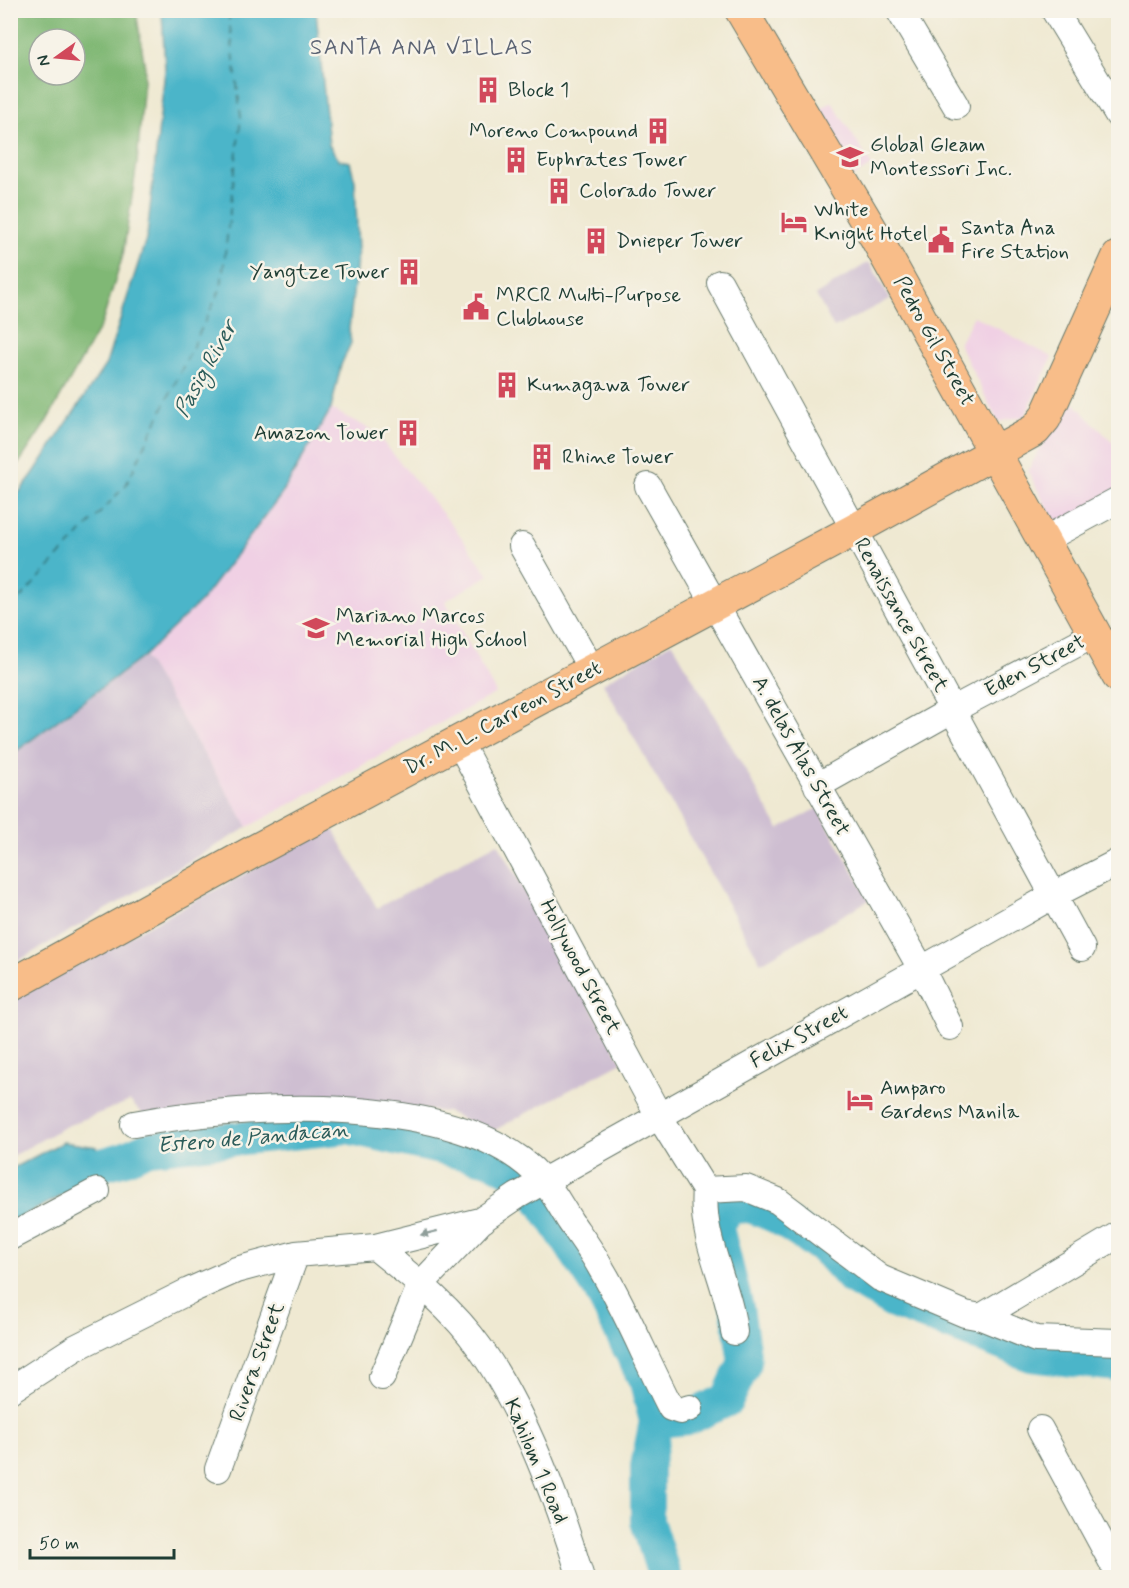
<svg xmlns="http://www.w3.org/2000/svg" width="1129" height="1588" viewBox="0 0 1129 1588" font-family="Mynerve,sans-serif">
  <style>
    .built { fill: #f0d0e4 }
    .industrial { fill: #cebed1 }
    .forest { fill: #80b874; stroke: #507a54; stroke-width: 1.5; fill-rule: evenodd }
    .water { fill: #4cb5c9; stroke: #36797e; stroke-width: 1.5 }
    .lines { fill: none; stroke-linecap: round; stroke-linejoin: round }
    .river { stroke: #4cb5c9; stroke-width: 34 }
    .ferry { stroke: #2a5b59; stroke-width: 1.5; stroke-dasharray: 8 6; stroke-linecap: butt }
    .minor-casing { stroke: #68796b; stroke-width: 28 }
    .major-casing { stroke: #68796b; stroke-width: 34 }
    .minor { stroke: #fff; stroke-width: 26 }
    .major { stroke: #f8bd89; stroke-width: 32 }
    .oneway { fill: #8f9e9a }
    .labels { text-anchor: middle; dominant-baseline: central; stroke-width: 5; stroke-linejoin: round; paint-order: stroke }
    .poi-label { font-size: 21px; fill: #1f3d34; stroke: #f7f3e8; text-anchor: start }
    .street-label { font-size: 21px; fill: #1f3d34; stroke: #f7f3e8 }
    .neighbourhood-label { font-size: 22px; letter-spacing: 1.5px; fill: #5c6474; stroke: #f7f3e8 }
    .water-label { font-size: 22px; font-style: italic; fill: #2a5b59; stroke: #f7f3e8 }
  </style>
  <rect width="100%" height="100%" fill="#f7f3e8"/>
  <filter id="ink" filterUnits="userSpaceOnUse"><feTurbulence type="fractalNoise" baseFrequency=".0167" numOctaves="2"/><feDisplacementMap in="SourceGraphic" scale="12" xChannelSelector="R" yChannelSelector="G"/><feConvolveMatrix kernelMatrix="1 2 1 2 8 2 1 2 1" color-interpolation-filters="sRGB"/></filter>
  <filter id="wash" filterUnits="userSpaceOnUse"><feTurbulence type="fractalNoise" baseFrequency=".008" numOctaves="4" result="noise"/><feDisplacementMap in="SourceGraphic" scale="24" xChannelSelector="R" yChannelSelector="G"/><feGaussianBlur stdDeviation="1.35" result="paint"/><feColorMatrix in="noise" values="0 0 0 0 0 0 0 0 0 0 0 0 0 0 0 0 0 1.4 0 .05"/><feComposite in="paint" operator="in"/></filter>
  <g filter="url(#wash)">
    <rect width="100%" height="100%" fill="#efe9d2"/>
    <path class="built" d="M832,102L872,166L847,180L808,116Z
      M974,316L1052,357L1025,416L998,422L959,344Z
      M1068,397L1118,448V499L1059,531L1028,471Z
      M331,409L374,431L453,526L489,575L445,601L496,693L248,827L144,656L202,600L281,495Z"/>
    <path class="industrial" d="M869,262L890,299L834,328L816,295Z
      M672,642L779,829L818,808L869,900L761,963L603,683Z
      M144,656L248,827L11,965L10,755Z
      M332,827L377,908L498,843L622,1062L491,1132L448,1112L346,1103L144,1116L130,1101L64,1127L11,1157V1000Z"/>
    <path class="forest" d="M11,10L136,11L145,68L137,163L123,255L102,323L45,424L11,475ZM39,39H75V75H39Z"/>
    <path class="water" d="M162,11H316L329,145L339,160L350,162L355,181L358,251L349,329L351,343L341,365L331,409L281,495L202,600L144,656L11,755V503L33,474L106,364L147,236L165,70Z
      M63,1142L97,1147L104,1179L97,1178L11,1222V1169Z"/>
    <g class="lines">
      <path class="river" d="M10,1194L20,1188L126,1158L148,1148L347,1127L493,1160L528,1180L599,1288L646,1382L656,1421L647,1467V1521L665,1578
        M656,1421L688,1418L727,1400L745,1362L737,1308L716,1224L731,1207L750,1206L777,1217L828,1251L851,1277L893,1302L1031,1355L1118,1365"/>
      <path class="ferry" d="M10,609L126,485L221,288L241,117L228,10"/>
    </g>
  </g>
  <g filter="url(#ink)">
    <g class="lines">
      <g class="minor-casing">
        <path id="minor" d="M899,10L956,106
          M1054,10L1118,115
          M720,283L1082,948
          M648,486L922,970L950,1027
          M1044,540L1118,500
          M522,546L592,670
          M459,742L659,1116L705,1190
          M817,786L952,710L1095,634
          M134,1124C241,1104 463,1089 542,1179C553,1191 561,1207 570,1221C581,1237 593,1253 602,1270C628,1314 647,1362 671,1408L680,1411L690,1408
          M10,1237L97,1191
          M375,1247C411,1276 453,1309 480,1348C524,1410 559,1504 581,1578
          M981,1317L1118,1235
          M734,1332C729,1284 700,1240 705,1190L746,1188L778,1201L880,1278L965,1314L981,1317L1036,1339L1118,1342
          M382,1377L421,1284L483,1219L517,1196L1054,895L1118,862
          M10,1390L75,1348L189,1291L236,1270L296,1254L375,1247L483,1220
          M1040,1429L1118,1573
          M218,1469L296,1254"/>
      </g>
      <g class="major-casing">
        <path id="major" d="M741,10L875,236L1118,676
          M10,986L258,849L854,530L1035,430L1045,418L1118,257"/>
      </g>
      <use href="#minor" class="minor"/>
      <use href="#major" class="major"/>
    </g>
    <defs><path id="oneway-solid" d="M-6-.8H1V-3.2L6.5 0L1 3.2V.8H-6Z" transform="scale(1.5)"/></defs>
    <use class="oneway" href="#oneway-solid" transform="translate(429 1233) rotate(166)"/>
  </g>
  <defs>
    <g id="building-bare" transform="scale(2.07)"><path d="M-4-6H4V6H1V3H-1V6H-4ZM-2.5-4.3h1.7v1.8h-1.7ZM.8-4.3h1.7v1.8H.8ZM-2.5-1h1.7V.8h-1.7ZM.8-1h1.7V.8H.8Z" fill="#d1495b" stroke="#f7f3e8" stroke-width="2.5" paint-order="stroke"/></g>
    <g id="school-bare" transform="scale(2.07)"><path d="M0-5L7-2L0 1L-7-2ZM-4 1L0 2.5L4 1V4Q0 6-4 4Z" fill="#d1495b" stroke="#f7f3e8" stroke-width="2.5" paint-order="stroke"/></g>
    <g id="hotel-bare" transform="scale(2.07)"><path d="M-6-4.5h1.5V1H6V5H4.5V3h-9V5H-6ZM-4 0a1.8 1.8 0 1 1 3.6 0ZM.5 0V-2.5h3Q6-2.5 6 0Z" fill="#d1495b" stroke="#f7f3e8" stroke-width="2.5" paint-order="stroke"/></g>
    <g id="civic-bare" transform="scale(2.07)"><path d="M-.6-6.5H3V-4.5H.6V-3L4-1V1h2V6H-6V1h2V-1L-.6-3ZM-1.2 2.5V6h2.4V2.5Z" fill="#d1495b" stroke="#f7f3e8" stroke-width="2.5" paint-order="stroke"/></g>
  </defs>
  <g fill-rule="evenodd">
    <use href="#building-bare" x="488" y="90"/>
    <use href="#building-bare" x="658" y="131"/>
    <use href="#school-bare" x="850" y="157"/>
    <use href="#building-bare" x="516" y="160"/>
    <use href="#building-bare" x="559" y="191"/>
    <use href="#hotel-bare" x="794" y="222"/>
    <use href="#civic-bare" x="941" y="240"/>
    <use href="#building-bare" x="596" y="241"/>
    <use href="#building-bare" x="409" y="272"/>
    <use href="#civic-bare" x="476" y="307"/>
    <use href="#building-bare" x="507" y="385"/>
    <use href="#building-bare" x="408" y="433"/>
    <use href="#building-bare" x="542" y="457"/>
    <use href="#school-bare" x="316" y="628"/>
    <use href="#hotel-bare" x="860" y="1100"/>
  </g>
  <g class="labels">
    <g class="poi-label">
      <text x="508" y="90">Block 1</text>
      <text x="638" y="131" text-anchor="end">Moreno Compound</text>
      <text x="870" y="145">Global Gleam<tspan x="870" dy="24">Montessori Inc.</tspan></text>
      <text x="536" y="160">Euphrates Tower</text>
      <text x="579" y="191">Colorado Tower</text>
      <text x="814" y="210">White<tspan x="814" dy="24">Knight Hotel</tspan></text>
      <text x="961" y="228">Santa Ana<tspan x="961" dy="24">Fire Station</tspan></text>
      <text x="616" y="241">Dnieper Tower</text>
      <text x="389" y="272" text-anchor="end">Yangtze Tower</text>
      <text x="496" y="295">MRCR Multi-Purpose<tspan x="496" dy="24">Clubhouse</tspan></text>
      <text x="527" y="385">Kumagawa Tower</text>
      <text x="388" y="433" text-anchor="end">Amazon Tower</text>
      <text x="562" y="457">Rhine Tower</text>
      <text x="336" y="616">Mariano Marcos<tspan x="336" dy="24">Memorial High School</tspan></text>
      <text x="880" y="1088">Amparo<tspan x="880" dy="24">Gardens Manila</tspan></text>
    </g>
    <g class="street-label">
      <text transform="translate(934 341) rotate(61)">Pedro Gil Street</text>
      <text transform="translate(901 615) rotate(61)">Renaissance Street</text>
      <text transform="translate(1035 666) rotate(-28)">Eden Street</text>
      <text transform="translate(503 718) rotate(-28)">Dr. M. L. Carreon Street</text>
      <text transform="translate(801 756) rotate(61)">A. delas Alas Street</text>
      <text transform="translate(580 967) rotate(62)">Hollywood Street</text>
      <text transform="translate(799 1037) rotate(-29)">Felix Street</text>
      <text transform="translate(257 1362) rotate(-70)">Rivera Street</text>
      <text transform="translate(536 1461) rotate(67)">Kahilom 1 Road</text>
    </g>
    <g class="neighbourhood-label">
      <text x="422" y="48">SANTA ANA VILLAS</text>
    </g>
    <g class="water-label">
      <text transform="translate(206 369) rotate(-61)">Pasig River</text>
      <text transform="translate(253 1138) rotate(-5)">Estero de Pandacan</text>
    </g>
  </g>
  <rect width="1129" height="1588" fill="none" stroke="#f7f3e8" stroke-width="36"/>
  <g transform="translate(57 57) rotate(255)"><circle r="28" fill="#f7f3e8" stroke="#a1aaa0" stroke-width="1.5"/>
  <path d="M0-4.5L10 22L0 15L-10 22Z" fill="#d1495b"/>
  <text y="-9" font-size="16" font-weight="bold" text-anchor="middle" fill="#1f3d34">N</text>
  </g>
  <path d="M30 1549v9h144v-9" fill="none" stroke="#1f3d34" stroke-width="3"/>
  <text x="39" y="1549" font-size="18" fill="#1f3d34" stroke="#f7f3e8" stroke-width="4.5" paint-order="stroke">50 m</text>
</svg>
